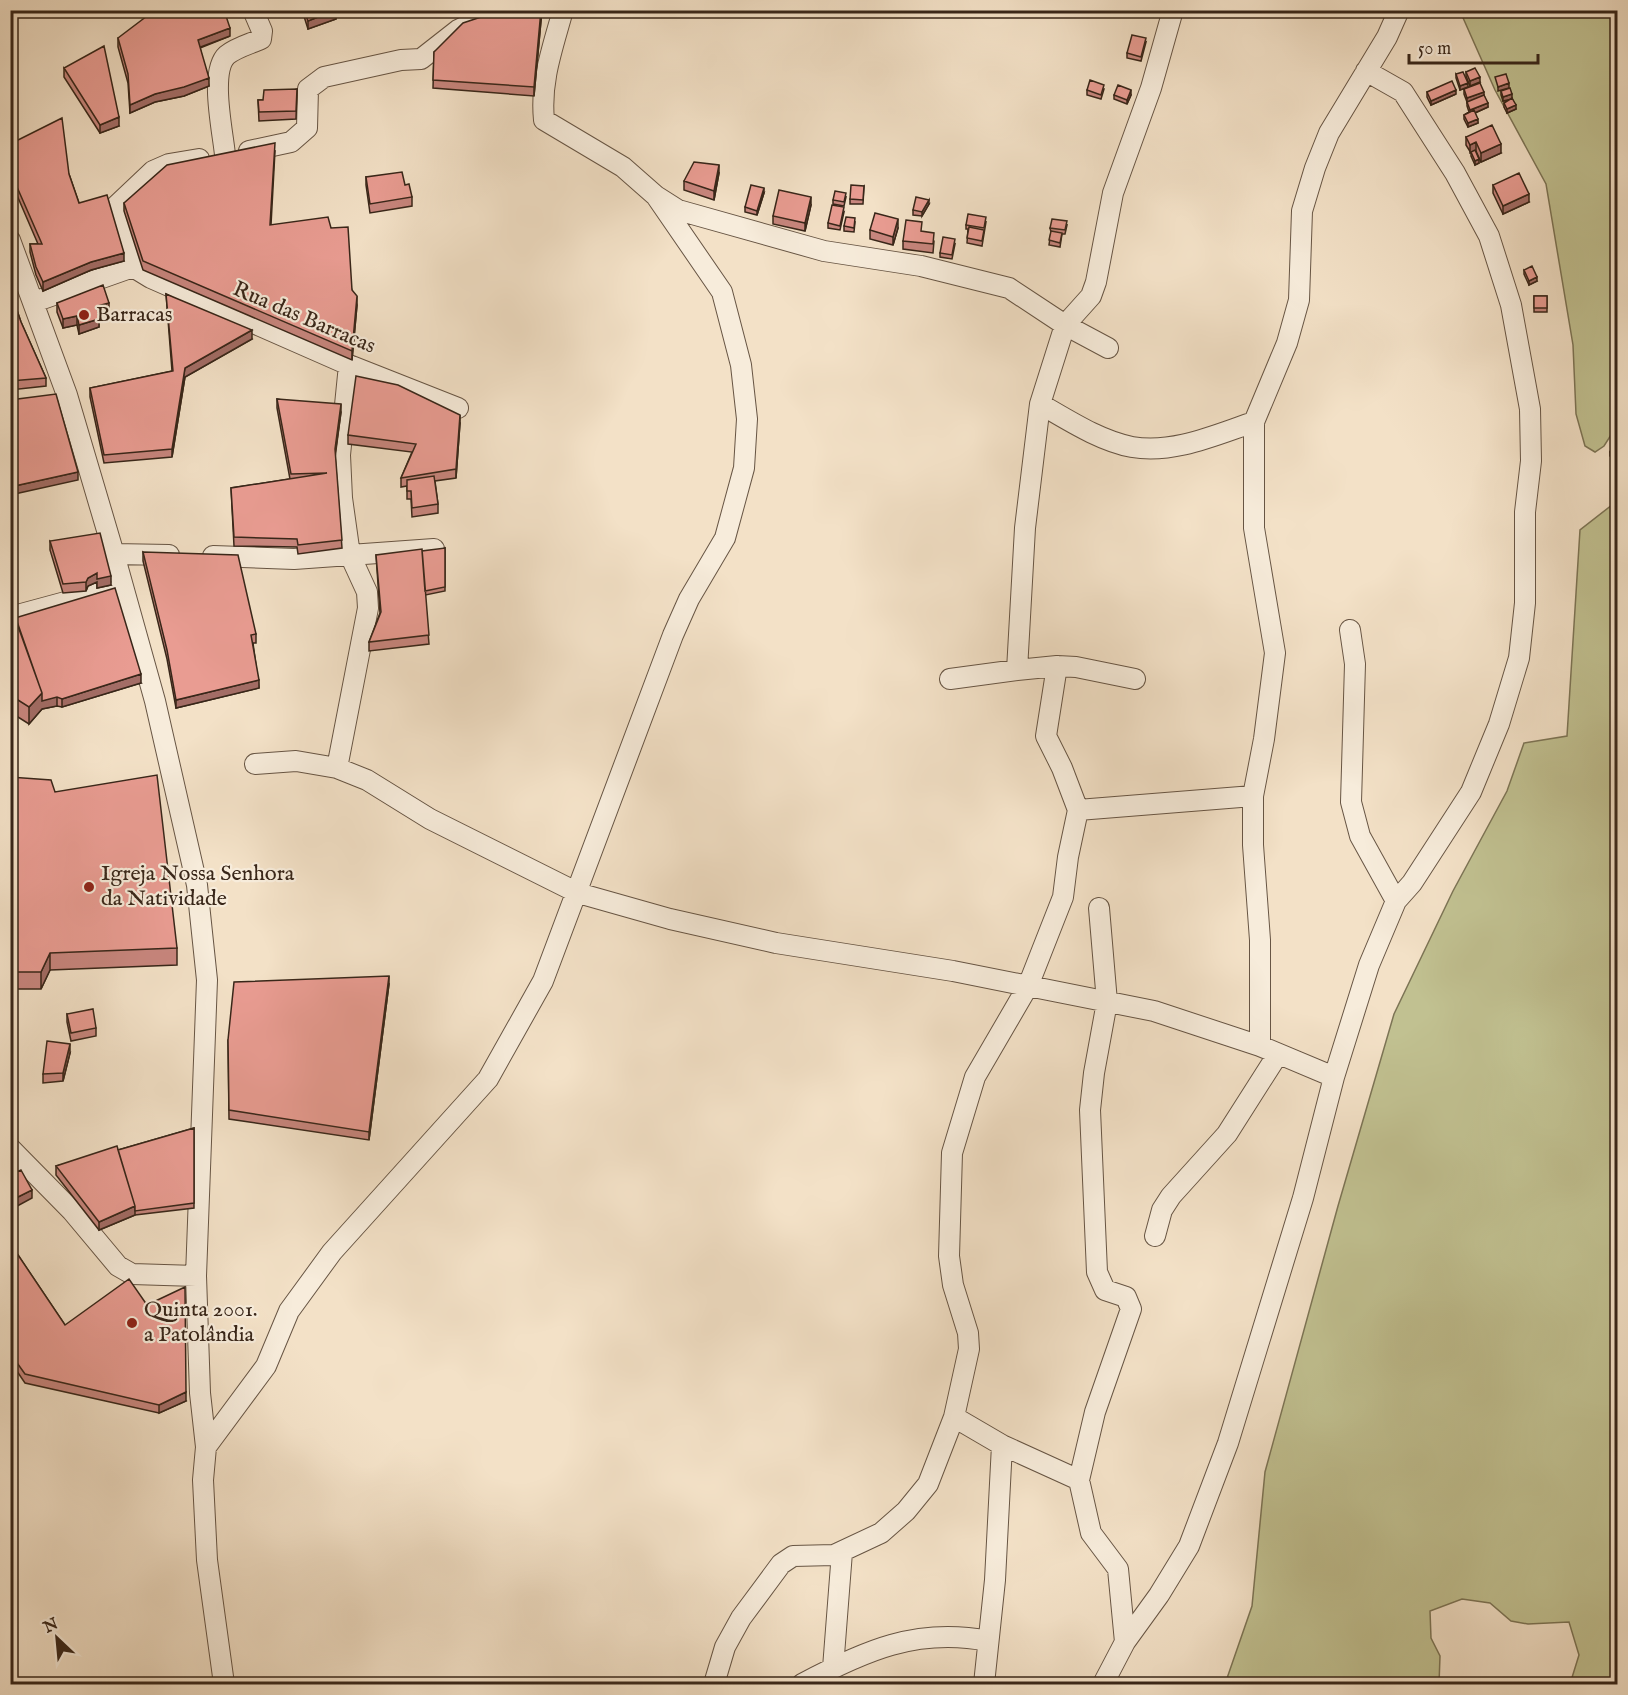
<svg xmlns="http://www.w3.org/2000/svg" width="1628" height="1695" viewBox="0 0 1628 1695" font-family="'IM FELL English',serif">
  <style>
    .green { fill: #c1c191; stroke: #7c7455; stroke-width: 1.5 }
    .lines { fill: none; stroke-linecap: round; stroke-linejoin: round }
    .street-casing { stroke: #675544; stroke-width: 22 }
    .street { stroke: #f7ecdb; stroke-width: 20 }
    .wall { fill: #c8867e; stroke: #382619; stroke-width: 1.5 }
    .shaded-wall { fill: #a36d66; stroke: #382619; stroke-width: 1.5 }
    .building { fill: #e99c92; stroke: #382619; stroke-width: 1.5 }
    .poi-dot { fill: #8f2418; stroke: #f7ecdb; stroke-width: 2 }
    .labels { text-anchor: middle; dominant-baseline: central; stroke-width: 4.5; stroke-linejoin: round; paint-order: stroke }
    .poi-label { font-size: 22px; fill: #382619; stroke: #f7ecdb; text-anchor: start }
    .street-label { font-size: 22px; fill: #382619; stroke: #f7ecdb }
  </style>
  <rect width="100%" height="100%" fill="#f3e1c7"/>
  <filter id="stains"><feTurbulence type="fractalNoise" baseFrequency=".00333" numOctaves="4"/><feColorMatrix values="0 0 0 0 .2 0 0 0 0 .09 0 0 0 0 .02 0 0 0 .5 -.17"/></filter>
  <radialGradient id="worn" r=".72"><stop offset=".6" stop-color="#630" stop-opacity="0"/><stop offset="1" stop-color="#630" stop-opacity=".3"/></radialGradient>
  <path class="green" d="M1460,11H1617L1618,424L1604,446L1595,452L1585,446L1576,414L1573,345L1546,184L1495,90Z
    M1617,501V1684H1570L1579,1655L1569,1622L1528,1624L1511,1621L1490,1603L1462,1599L1430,1611L1431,1638L1440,1656L1439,1684H1225L1252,1606L1265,1472L1338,1206L1394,1014L1453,891L1507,791L1524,743L1567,736L1580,530Z"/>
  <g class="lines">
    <g class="street-casing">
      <path id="street" d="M563,10C553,47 540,81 544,120L623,167L656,196L678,210L824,251L921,266L1009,288L1065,325L1108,348
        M249,151L291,142L307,128L308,89L324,77L401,60L421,59L458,30L499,10
        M225,155C223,132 209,71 227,55C237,47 250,44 261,39L262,31L253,10
        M10,240L67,395L114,554L155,701L197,885L207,980L196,1276L200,1393L206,1447L203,1480L207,1560L224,1684
        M133,267L116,206L153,171L169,164L199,159
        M133,267L151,278L349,365L458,408
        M34,302L133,267
        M1040,404C1068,420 1100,441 1132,447C1174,454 1215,435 1254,422
        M114,554L169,555
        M213,556L294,559L434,549
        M10,617L106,591
        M1350,630L1355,664L1351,802L1360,836L1396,901
        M950,679L1017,670
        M1135,679L1076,667L1057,666L1017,670L1025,528L1040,404L1065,325L1091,296L1096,282L1113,193L1151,88L1173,10
        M255,764L296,761L337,768L367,780L430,819L578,893L670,919L776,943L953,971L1154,1011L1260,1046L1334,1077
        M337,768L368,608L367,592L350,555L342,498L340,455L349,365
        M1078,810L1253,796
        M1099,908L1107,1002L1094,1073L1090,1110L1097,1272L1105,1290L1126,1297L1131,1309L1095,1412L1079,1480L1091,1533L1118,1569L1125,1642
        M1260,1046V940L1253,845V796L1264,739L1275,653L1254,528V422L1287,343L1299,300L1302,211L1315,168L1329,133L1387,37L1399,10
        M10,1148L72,1211L118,1266L132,1274L196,1276
        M1155,1236L1162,1210L1171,1196L1227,1134L1278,1054
        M954,1417L1002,1445L1079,1480
        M206,1447L266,1366L289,1311L332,1252L488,1079L543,981L673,635L689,599L725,538L744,468L747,419L741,365L722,292L656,196
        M833,1668L842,1552
        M714,1684L725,1647L741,1618L781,1564L793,1556L834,1555L881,1533L906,1511L928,1484L954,1417L969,1349L968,1333L953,1285L949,1256L952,1153L975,1077L1028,986L1063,897L1068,857L1078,810L1062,768L1046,736L1057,666
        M802,1684C864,1651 917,1627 988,1641
        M984,1684L995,1580L1002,1445
        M1103,1684L1125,1642L1159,1595L1189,1546L1228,1443L1303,1198L1334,1077L1369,965L1396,901L1412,883L1471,792L1499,724L1519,658L1525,603V512L1531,461L1530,409L1511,305L1489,236L1455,173L1403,92L1366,71"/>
    </g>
    <use href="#street" class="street"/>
  </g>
  <path class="wall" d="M302,10H336V19L308,29Z
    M502,10H542L534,96L433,88L434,52Z
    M1370,10H1389L1388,16Z
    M230,36L200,48L209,86L184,96L155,102L130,113L128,83L118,47V38Z
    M1146,42L1141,61L1127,58V53Z
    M64,68L119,126L100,133L64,77Z
    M1466,72L1480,82L1470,86L1466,76Z
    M1456,74L1468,87L1460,90L1456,78Z
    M297,89L296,119L259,121L258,100H263Z
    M1104,89L1101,99L1087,95V90Z
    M1464,89L1484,95L1488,107L1475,113L1478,123L1468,127L1464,119V115L1469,112L1467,106V102L1464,94Z
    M1501,91L1512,98L1516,109L1507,113L1504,107V103L1512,99L1503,101L1501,95Z
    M1427,92L1456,94L1431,105L1427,97Z
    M1114,95H1131L1127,104L1114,99Z
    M1466,137L1501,153L1481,162L1476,151L1479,163L1475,165L1471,156V153L1466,145Z
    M10,144L69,174L79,203L124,261L91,270L43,291L36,275L30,252V244H38L10,179Z
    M275,151L271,225L331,228L357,305L352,360L143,270L124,211V203Z
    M719,173L714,200L684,190V181Z
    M366,177L405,185L412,197V206L370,213L366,185Z
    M1493,185L1529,202L1503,214L1493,193Z
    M864,186L863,204H850V199Z
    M764,193L757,215L745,212V207Z
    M846,197L844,206L833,204V200Z
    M929,204L922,216L913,215V210Z
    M811,205L805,231L773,224V216Z
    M844,212L840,230L828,228V223Z
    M855,222L854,232L844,231V226Z
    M986,222L982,246L967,243L968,229H966V225Z
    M1067,225L1065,234H1062L1060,247L1049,245L1051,232L1050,228Z
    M898,228L893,245L870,239V230Z
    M922,232L934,241L933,253L903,249V241Z
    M955,244L952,259L940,257V253Z
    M1524,270L1537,281L1529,285L1524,274Z
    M10,290L21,322L46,378V386L10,390Z
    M166,294L252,339L185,377L172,457L104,463L90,397V388L172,371Z
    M1534,296H1547V312H1534Z
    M57,303L109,311L98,315L99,327L79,334L77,325L63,328L57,312Z
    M277,399L341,412L335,455L342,548L298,554L297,547L234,546L231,488L290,479L277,408Z
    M460,423L456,478L435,481L438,504V513L412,517L411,499H407V486L401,487V478L412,452L348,444V435Z
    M1617,442V459L1610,456V452Z
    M50,541L111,585L97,588V582L88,586L86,591L63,593L50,550Z
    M445,548V591L425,595L429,644L369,651V642L380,613L376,555L422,558Z
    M143,552L256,634V643H253L259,688L176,708L167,659L143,561Z
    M10,611L15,618L141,683L62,707L57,706L42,709L29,724L10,712Z
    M10,777L55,792L177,948V965L50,970L41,989H10Z
    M389,984L369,1140L229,1119L228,1040Z
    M67,1014L96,1028V1036L71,1041L67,1022Z
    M70,1053L63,1081L43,1083V1074Z
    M194,1128V1208L135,1215L99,1230L56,1175V1166L118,1150Z
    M10,1243L65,1325L186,1401L159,1413L25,1383L10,1361Z"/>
  <path class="shaded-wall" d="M10,10H23L10,18Z
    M262,10H273L262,17Z
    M336,10V19L308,29V21Z
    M541,10H542L534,96V87Z
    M230,28V36L198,48V40Z
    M1480,77V82L1470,86V81Z
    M209,78V86L184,96L155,102L130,113V105L155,94Z
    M1468,83V87L1460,90V86Z
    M1509,83V88L1498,91V87Z
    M1131,90V95L1127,104V100Z
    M1456,90V94L1431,105V101Z
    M1484,92V96L1467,103V98Z
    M1512,94V99L1503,101V97Z
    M1488,103V107L1470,115V110Z
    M1516,105V109L1507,113V109Z
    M119,117V126L100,133V125Z
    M1478,119V123L1468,127V123Z
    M1476,142V151L1470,153V145Z
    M1501,144V153L1481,162V153Z
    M1479,159V163L1475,165V161Z
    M719,165V173L714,200V191Z
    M764,188V193L757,215V211Z
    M1529,194V202L1503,214V206Z
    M811,197V205L805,231V223Z
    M929,200V204L922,216V212Z
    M898,219V228L893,245V237Z
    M124,253V261L91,270L43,291V282L91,262Z
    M1537,277V281L1529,285V281Z
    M357,296V305L352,360V351Z
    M109,303V311L97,315V306Z
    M77,316V325L63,328V319Z
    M99,319V327L79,334V325Z
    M252,330V339L185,377L172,457V449L185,368Z
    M341,404V412L335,458V449Z
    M460,415V423L456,478V469Z
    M78,472V480L10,495V487Z
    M97,573L111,576V585L97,588V582L88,586L86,591V582L88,578Z
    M141,674V683L62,707V699Z
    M259,680V688L176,708V700Z
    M42,693L57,697V706L42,709L29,724V707Z
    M50,953V970L41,989V972Z
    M389,976V984L369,1140V1132Z
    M70,1044V1053L63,1081V1073Z
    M32,1190V1198L10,1210V1201Z
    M135,1206V1215L99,1230V1222Z
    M186,1392V1401L159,1413V1405Z"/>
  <path class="building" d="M155,10H224L230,28L198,40L209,78L184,87L155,94L130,105L128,74L118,38Z
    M304,10H335L308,21Z
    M502,10H541L534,87L433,80L434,52L463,23Z
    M1132,35L1146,38L1141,57L1127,53Z
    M104,46L119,117L100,125L64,68Z
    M1475,68L1480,77L1470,81L1466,72Z
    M1463,72L1468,83L1460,86L1456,74Z
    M1506,74L1509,83L1498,87L1495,77Z
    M1090,80L1104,85L1101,95L1087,90Z
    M1452,81L1456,90L1431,101L1427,92Z
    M1480,83L1484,92L1467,98L1464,89Z
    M1118,85L1131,90L1127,100L1114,95Z
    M1510,88L1512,94L1503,97L1501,91Z
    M297,89L296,111L259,112L258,100H263L264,90Z
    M1484,95L1488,103L1470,110L1467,102Z
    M1512,98L1516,105L1507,109L1504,103Z
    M1474,110L1478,119L1468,123L1464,115Z
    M62,118L69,174L79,203L107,195L124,253L91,262L43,282L36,267L30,244H42L10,171V144Z
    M1492,125L1501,144L1481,153L1476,142L1470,145L1466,137Z
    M275,143L270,225L328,217L331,228L348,227L352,290L357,296L352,351L143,261L124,203L167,165Z
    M1475,150L1479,159L1475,161L1471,152Z
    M694,162L719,165L714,191L684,181Z
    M402,172L405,185L409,184L412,197L370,204L366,177Z
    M1519,173L1529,194L1503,206L1493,185Z
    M751,185L764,188L757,211L745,207Z
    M851,185L864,186L863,200L850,199Z
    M779,190L811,197L805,223L773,216Z
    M835,191L846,193L844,202L833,200Z
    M916,197L929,200L922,212L913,210Z
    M832,205L844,207L840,226L828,223Z
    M875,213L898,219L893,237L870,230Z
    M968,214L986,217L984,228L966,225Z
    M846,217L855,218L854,228L844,226Z
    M1052,219L1067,221L1065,230L1050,228Z
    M906,220L922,222L921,231L934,233L933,244L903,241Z
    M969,227L984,230L982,241L967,238Z
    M1051,231L1062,233L1060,243L1049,240Z
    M943,237L955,239L952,255L940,253Z
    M1532,266L1537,277L1529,281L1524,270Z
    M103,285L109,303L97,306L99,319L79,325L77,316L63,319L57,303Z
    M10,290L21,322L46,378L10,381Z
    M166,294L252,330L185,368L172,449L104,455L90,388L173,371Z
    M1534,296H1547V308H1534Z
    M356,376L398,385L460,415L456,469L401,478L416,444L348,435Z
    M56,394L78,472L10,487V400Z
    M277,399L341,404L335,449L342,540L298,545L297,539L234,537L231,488L327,473L291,474Z
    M1614,441L1617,442V454L1610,452Z
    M434,476L438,504L412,508L411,491H407V480Z
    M100,533L111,576L97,579V573L88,578L86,582L63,584L50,541Z
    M445,548V587L425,591L422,551Z
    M422,549L429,635L369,642L381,612L376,555Z
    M143,552L238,555L256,634L251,635L259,680L176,700L167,650Z
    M115,588L141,674L62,699L57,697L42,701V693L15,618Z
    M13,610L42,693L29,707L10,695V611Z
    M157,775L177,948L50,953L41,972H10V777L51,780L55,792Z
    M389,976L369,1132L229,1110L228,1040L234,982Z
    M93,1009L96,1028L71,1033L67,1014Z
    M47,1041L70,1044L63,1073L43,1074Z
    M194,1128V1203L135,1211V1206L118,1150Z
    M117,1146L135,1206L99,1222L56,1166Z
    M21,1170L32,1190L10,1201V1175Z
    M10,1243L65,1325L129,1279L147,1305L185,1287L186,1392L159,1405L25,1374L10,1353Z"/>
  <g class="poi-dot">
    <circle cx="84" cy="315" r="6"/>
    <circle cx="89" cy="887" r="6"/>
    <circle cx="132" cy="1323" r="6"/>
  </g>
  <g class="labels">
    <g class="poi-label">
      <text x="96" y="315">Barracas</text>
      <text x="101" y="874">Igreja Nossa Senhora<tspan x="101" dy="25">da Natividade</tspan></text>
      <text x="144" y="1310">Quinta 2001.<tspan x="144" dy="25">a Patolândia</tspan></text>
    </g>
    <g class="street-label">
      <text transform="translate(304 318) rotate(23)">Rua das Barracas</text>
    </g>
  </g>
  <rect width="1628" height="1695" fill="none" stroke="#f3e1c7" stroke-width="36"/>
  <rect x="12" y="12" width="1604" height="1671" fill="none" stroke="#382619" stroke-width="3"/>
  <rect x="18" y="18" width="1592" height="1659" fill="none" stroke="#382619" stroke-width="1.5"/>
  <g transform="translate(57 1638) rotate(334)" stroke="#f7ecdb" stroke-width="4.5" paint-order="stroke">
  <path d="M0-4.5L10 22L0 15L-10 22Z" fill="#382619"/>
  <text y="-9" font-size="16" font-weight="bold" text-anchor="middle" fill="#382619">N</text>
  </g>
  <path d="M1409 54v9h129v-9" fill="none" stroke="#382619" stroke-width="3"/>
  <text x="1418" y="54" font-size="18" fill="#382619" stroke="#f7ecdb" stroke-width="4.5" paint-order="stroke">50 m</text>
  <rect width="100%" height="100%" filter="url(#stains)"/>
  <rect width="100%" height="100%" fill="url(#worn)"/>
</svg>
